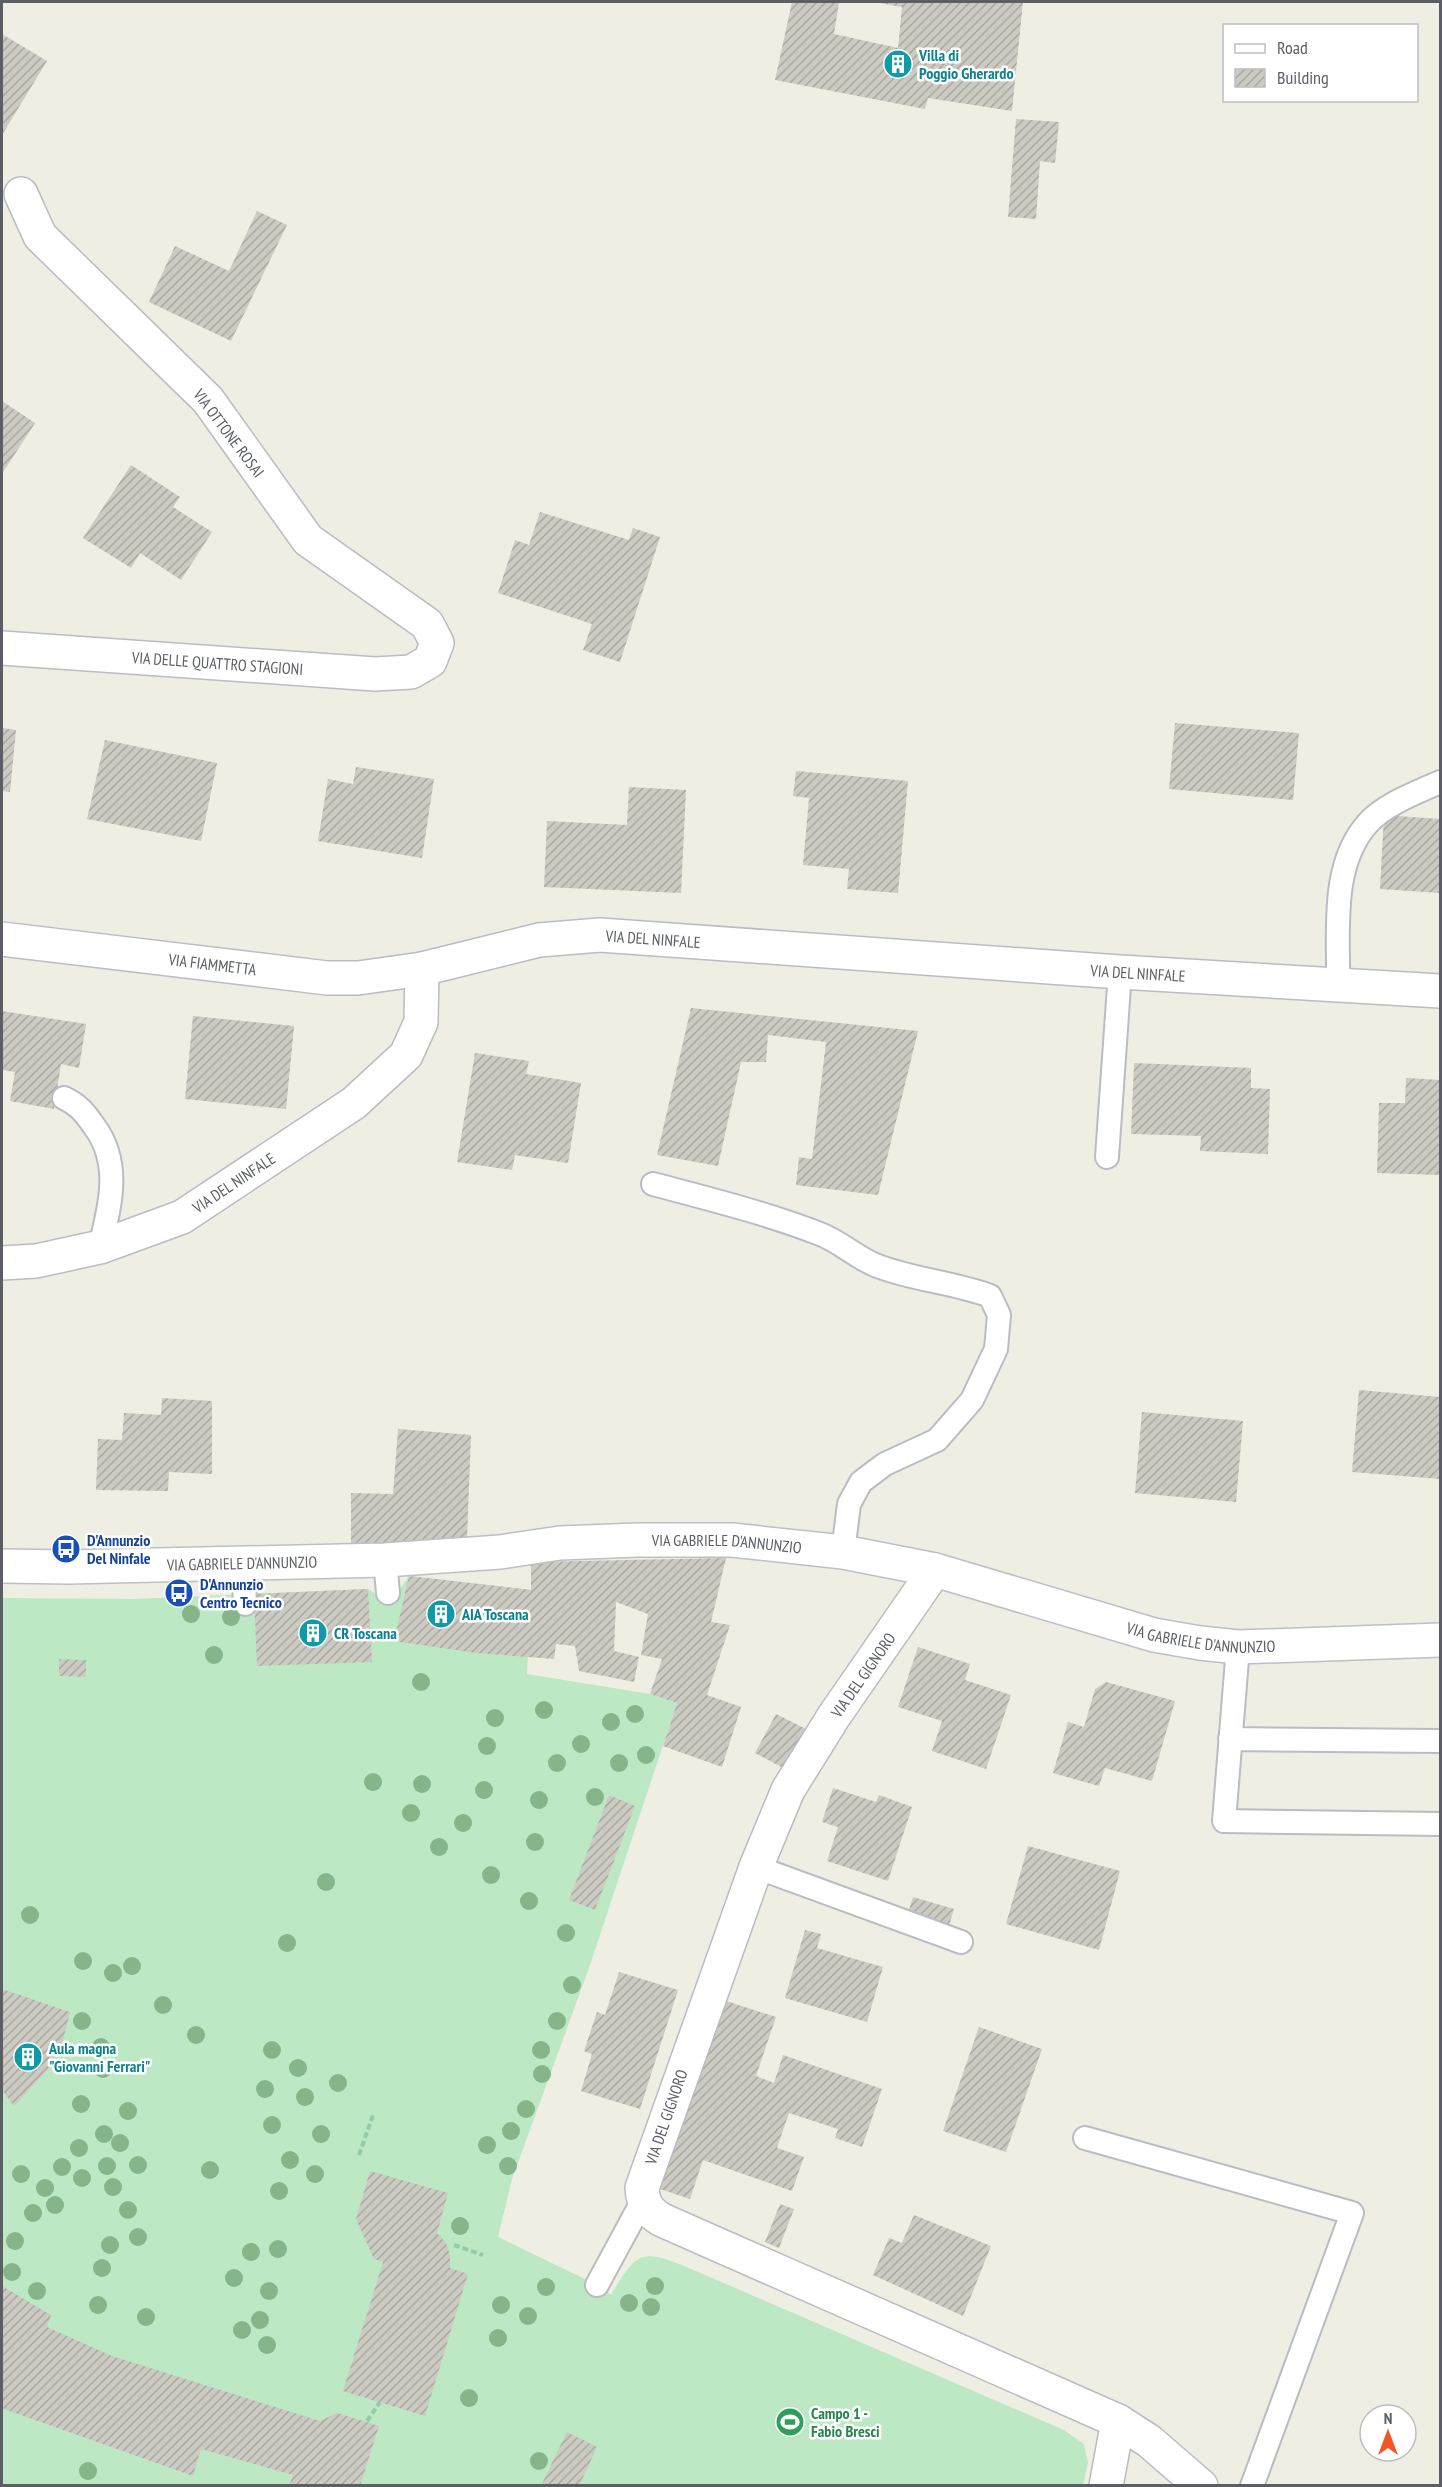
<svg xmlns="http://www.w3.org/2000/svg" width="1442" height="2487" viewBox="0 0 1442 2487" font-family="'PT Sans Narrow',sans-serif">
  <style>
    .garden { fill: #bde8c4 }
    .building { fill: url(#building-hatch) }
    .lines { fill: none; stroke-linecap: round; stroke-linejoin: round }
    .lane-casing { stroke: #babcc3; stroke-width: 26 }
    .street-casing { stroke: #babcc3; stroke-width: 36 }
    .secondary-casing { stroke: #bdbfc7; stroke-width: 36 }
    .path { stroke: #95caac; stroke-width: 4; stroke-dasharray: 6 3; stroke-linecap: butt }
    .lane { stroke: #fff; stroke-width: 22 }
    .street { stroke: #fff; stroke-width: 33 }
    .secondary { stroke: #fff; stroke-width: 33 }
    .tree { fill: #85b589 }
    .labels { text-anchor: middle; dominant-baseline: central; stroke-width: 5; stroke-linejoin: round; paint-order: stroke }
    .culture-label { font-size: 16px; font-weight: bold; fill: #0d838f; stroke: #fff; text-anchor: start }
    .street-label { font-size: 16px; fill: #5b5e65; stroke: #fff }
    .transit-label { font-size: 16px; font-weight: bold; fill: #164399; stroke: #fff; text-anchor: start }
    .leisure-label { font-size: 16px; font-weight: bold; fill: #27864d; stroke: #fff; text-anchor: start }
  </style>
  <defs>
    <pattern id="building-hatch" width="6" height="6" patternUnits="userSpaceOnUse" patternTransform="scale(1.5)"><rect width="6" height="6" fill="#cccbc2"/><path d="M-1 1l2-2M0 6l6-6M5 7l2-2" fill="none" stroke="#a9a8a1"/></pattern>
  </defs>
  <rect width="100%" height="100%" fill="#efeee3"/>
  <path class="garden" d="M409,1576L531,1590L527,1674L650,1694L677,1703L589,1968L512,2179L498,2237L597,2285L611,2295C637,2251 641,2248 689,2268L1064,2430L1084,2444L1088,2463L1083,2485H2V1598L133,1599L368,1589L376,1594L399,1591Z"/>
  <path class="building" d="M792,2H839L834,34L898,48L902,7L874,2H1023L1012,111L928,98L925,109L775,80Z
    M2,34L47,61L2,135Z
    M1016,119L1059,122L1055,163L1040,161L1036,219L1008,217Z
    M257,211L287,225L231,341L149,302L175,246L229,271Z
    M2,401L35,423L2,474Z
    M131,465L180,497L173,507L212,532L181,580L140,553L131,568L83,538Z
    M540,512L629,540L633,528L660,537L620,662L583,650L592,624L498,593L515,540L529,545Z
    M1175,723L1299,733L1293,800L1169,789Z
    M2,728L16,730L10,792L2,791Z
    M105,740L217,763L201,841L87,819Z
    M356,767L434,779L422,858L318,841L328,779L353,784Z
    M796,771L908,781L898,893L847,889L849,869L803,865L809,798L793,796Z
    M629,787L686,790L681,893L544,887L547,821L627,825Z
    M1384,815L1440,819V893L1380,889Z
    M691,1008L918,1031L878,1195L796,1185L799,1157L812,1159L826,1042L768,1035L766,1062H741L718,1166L657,1155Z
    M2,1011L86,1024L79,1068L61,1064L54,1109L10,1101L15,1072L2,1070Z
    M193,1016L294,1026L286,1109L185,1099Z
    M475,1053L529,1061L526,1074L581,1083L568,1163L515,1155L512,1170L457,1162Z
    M1134,1063L1251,1068V1088L1270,1089L1268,1154L1200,1151L1201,1136L1131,1134Z
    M1406,1078L1440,1080V1175L1377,1173L1379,1103H1405Z
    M1359,1390L1440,1397V1479L1352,1472Z
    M162,1398L212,1401V1474L169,1472L168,1491L96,1490L98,1439L122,1440L124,1413L161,1415Z
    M1142,1412L1243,1421L1236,1502L1135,1493Z
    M398,1429L471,1435L467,1539L387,1546L351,1545V1493L393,1494Z
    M726,1558L711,1622L730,1625L707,1695L741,1707L722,1767L663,1746L677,1703L650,1694L662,1659L641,1655L648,1614L616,1602L614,1651L639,1657L634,1682L579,1671L575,1646L556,1644L554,1659L476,1653L394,1641L409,1576L531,1590V1562Z
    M368,1589L372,1662L257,1666L254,1594Z
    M918,1647L970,1664L965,1680L1011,1695L986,1769L932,1751L942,1721L898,1707Z
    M59,1659L86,1660V1677L59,1676Z
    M1106,1682L1175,1701L1152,1781L1105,1768L1099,1786L1053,1773L1068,1722L1084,1727L1095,1689Z
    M776,1714L808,1730L787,1770L755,1753Z
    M833,1788L876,1802L879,1795L912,1807L888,1881L827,1861L838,1827L822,1822Z
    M609,1795L635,1806L595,1910L569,1900Z
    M1028,1846L1120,1871L1099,1950L1006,1924Z
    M913,1897L954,1909L948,1929L907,1916Z
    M805,1930L821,1934L817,1948L883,1967L867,2022L785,1998Z
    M619,1972L678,1990L640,2109L581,2091L592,2054L584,2051L597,2012L605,2015Z
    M2,1989L70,2012L62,2044L48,2069L14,2106L2,2090Z
    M720,1999L776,2017L756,2076L774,2083L783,2055L882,2089L862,2147L835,2138L838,2129L789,2113L777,2148L804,2157L792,2191L703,2160L690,2199L654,2187Z
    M979,2027L1042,2049L1006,2152L943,2131Z
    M370,2171L448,2193L437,2233L446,2243L450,2255V2268L468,2274L425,2416L343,2391L383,2262L374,2259L356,2219Z
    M780,2204L794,2209L779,2248L765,2242Z
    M914,2215L991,2246L963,2316L873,2275L889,2238L902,2243Z
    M2,2286L51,2315L47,2327L112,2356L320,2421L337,2413L379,2426L360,2486H289L293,2475L201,2449L193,2476L4,2409L2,2408Z
    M567,2432L597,2447L579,2486H541Z"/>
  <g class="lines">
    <g class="lane-casing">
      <path id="lane" d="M1338,984C1339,932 1330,865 1368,823C1385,804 1418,792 1440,782
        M64,1098C79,1105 85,1113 94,1126C122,1163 110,1206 100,1247
        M1107,1157L1120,972
        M653,1184C709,1199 766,1213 820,1234C839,1241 856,1257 875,1265C912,1280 953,1282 990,1296L999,1315L996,1349L972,1400L937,1440L885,1464L861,1482L849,1504L843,1552
        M385,1560L388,1593
        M243,1562L245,1604
        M1238,1647L1224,1821L1440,1824
        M1230,1739L1440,1741
        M756,1867L961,1942
        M1085,2138L1352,2213L1252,2486
        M597,2285L643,2200"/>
    </g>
    <g class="street-casing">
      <g id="street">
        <path id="s1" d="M2,648L375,674L411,672L430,661L437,643L427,624L308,540L208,400L40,236L21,194"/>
        <path id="s2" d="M2,939L327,978H358L422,969L539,940L600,935L1120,972L1440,991"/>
        <path id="s3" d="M2,1263L36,1261L100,1247L182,1217L354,1103L406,1055L421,1022L422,969"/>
        <path d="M935,1570L834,1716L788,1790L756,1867L642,2188C643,2204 648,2212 662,2220L1118,2421L1149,2441L1201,2486"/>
        <path d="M1106,2486L1118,2421"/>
      </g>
    </g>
    <g class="secondary-casing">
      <g id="secondary">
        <path id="s4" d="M2,1566L68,1567L385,1560L500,1552L560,1543L637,1540H732L843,1552L935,1570L1154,1635L1200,1643L1238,1647L1440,1640"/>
      </g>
    </g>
    <path class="path" d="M359,2155L373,2115
      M454,2245L483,2255
      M367,2421L380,2402"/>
    <use href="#lane" class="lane"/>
    <use href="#street" class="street"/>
    <use href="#secondary" class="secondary"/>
  </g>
  <g class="tree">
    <circle cx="191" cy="1614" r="9"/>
    <circle cx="231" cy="1617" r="9"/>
    <circle cx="214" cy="1655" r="9"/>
    <circle cx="421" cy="1682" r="9"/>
    <circle cx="544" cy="1710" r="9"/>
    <circle cx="635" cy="1714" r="9"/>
    <circle cx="495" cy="1718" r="9"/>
    <circle cx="611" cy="1722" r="9"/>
    <circle cx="581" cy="1744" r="9"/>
    <circle cx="487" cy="1746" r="9"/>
    <circle cx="646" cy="1755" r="9"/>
    <circle cx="557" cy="1763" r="9"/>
    <circle cx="619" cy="1763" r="9"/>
    <circle cx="373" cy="1782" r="9"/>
    <circle cx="422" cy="1784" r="9"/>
    <circle cx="484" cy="1790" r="9"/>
    <circle cx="595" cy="1797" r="9"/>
    <circle cx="539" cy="1800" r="9"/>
    <circle cx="411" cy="1813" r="9"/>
    <circle cx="463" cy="1823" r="9"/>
    <circle cx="535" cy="1842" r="9"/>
    <circle cx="439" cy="1847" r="9"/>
    <circle cx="491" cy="1875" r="9"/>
    <circle cx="326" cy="1882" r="9"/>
    <circle cx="529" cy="1901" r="9"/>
    <circle cx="30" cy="1915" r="9"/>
    <circle cx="566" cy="1933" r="9"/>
    <circle cx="287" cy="1943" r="9"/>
    <circle cx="83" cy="1961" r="9"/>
    <circle cx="132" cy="1966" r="9"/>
    <circle cx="113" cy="1973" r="9"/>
    <circle cx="572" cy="1985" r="9"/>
    <circle cx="163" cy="2005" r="9"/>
    <circle cx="82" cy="2021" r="9"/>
    <circle cx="557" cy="2021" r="9"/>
    <circle cx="196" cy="2035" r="9"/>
    <circle cx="101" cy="2047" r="9"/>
    <circle cx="272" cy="2050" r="9"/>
    <circle cx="541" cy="2050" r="9"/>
    <circle cx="298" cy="2068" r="9"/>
    <circle cx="103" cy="2069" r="9"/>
    <circle cx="542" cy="2074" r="9"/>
    <circle cx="338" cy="2083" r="9"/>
    <circle cx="265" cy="2089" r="9"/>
    <circle cx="305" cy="2097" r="9"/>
    <circle cx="81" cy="2104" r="9"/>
    <circle cx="526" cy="2109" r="9"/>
    <circle cx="128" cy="2111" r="9"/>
    <circle cx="272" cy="2125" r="9"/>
    <circle cx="511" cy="2131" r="9"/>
    <circle cx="104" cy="2134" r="9"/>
    <circle cx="321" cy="2134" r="9"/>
    <circle cx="120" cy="2143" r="9"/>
    <circle cx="487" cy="2145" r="9"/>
    <circle cx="79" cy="2148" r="9"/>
    <circle cx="290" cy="2160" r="9"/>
    <circle cx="138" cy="2165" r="9"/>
    <circle cx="107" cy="2166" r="9"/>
    <circle cx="508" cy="2166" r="9"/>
    <circle cx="62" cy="2167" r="9"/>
    <circle cx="210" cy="2170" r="9"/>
    <circle cx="21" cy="2174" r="9"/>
    <circle cx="315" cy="2174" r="9"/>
    <circle cx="82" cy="2178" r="9"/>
    <circle cx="113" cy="2187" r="9"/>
    <circle cx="45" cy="2188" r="9"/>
    <circle cx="279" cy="2191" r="9"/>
    <circle cx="55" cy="2205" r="9"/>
    <circle cx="128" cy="2210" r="9"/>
    <circle cx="33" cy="2213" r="9"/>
    <circle cx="460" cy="2226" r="9"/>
    <circle cx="138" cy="2237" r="9"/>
    <circle cx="15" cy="2241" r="9"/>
    <circle cx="110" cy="2245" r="9"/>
    <circle cx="278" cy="2249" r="9"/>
    <circle cx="251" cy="2252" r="9"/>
    <circle cx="102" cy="2268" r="9"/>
    <circle cx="12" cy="2272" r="9"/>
    <circle cx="234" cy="2278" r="9"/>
    <circle cx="655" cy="2286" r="9"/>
    <circle cx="546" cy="2287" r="9"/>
    <circle cx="37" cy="2291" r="9"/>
    <circle cx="269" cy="2291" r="9"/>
    <circle cx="629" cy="2303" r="9"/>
    <circle cx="98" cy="2305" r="9"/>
    <circle cx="501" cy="2305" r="9"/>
    <circle cx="651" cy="2307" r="9"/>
    <circle cx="528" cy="2316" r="9"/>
    <circle cx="146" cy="2317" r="9"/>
    <circle cx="260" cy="2320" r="9"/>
    <circle cx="242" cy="2330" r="9"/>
    <circle cx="498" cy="2338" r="9"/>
    <circle cx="267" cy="2345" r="9"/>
    <circle cx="469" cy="2398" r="9"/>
    <circle cx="539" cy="2461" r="9"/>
    <circle cx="88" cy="2471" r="9"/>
  </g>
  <defs>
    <g id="building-disc" transform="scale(1.5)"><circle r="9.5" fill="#0f9aa8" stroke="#fff"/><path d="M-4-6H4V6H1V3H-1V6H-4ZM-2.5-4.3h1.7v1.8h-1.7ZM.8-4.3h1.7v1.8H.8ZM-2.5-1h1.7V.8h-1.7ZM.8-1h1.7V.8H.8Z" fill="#fff"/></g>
    <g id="bus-disc" transform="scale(1.5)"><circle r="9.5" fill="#1a4fb4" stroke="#fff"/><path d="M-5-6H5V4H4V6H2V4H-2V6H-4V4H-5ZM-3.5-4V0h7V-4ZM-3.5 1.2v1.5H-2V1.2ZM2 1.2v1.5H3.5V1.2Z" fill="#fff"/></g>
    <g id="stadium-disc" transform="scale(1.5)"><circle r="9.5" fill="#2e9e5b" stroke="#fff"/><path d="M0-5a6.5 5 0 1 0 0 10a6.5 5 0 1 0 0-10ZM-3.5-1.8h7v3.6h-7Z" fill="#fff"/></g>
  </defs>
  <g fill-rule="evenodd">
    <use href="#building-disc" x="898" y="64"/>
    <use href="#bus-disc" x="66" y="1549"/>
    <use href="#bus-disc" x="179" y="1593"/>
    <use href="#building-disc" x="441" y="1614"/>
    <use href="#building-disc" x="313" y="1633"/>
    <use href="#building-disc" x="28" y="2057"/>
    <use href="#stadium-disc" x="790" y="2422"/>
  </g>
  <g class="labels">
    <g class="culture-label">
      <text x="919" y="55">Villa di<tspan x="919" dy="18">Poggio Gherardo</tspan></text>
      <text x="462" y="1614">AIA Toscana</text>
      <text x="334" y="1633">CR Toscana</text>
      <text x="49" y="2048">Aula magna<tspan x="49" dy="18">"Giovanni Ferrari"</tspan></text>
    </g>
    <g class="street-label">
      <text transform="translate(229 433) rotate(53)">VIA OTTONE ROSAI</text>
      <text stroke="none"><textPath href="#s1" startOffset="216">VIA DELLE QUATTRO STAGIONI</textPath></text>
      <text stroke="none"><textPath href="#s2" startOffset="658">VIA DEL NINFALE</textPath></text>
      <text stroke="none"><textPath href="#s2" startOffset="212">VIA FIAMMETTA</textPath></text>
      <text stroke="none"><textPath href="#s2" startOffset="1144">VIA DEL NINFALE</textPath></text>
      <text stroke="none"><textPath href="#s3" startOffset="249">VIA DEL NINFALE</textPath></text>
      <text stroke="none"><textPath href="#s4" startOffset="726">VIA GABRIELE D'ANNUNZIO</textPath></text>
      <text stroke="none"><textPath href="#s4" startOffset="240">VIA GABRIELE D'ANNUNZIO</textPath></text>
      <text stroke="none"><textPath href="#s4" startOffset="1212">VIA GABRIELE D'ANNUNZIO</textPath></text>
      <text transform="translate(863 1675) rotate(-55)">VIA DEL GIGNORO</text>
      <text transform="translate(666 2117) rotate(-71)">VIA DEL GIGNORO</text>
    </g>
    <g class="transit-label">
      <text x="87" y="1540">D'Annunzio<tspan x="87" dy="18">Del Ninfale</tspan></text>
      <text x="200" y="1584">D'Annunzio<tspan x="200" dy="18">Centro Tecnico</tspan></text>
    </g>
    <g class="leisure-label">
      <text x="811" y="2413">Campo 1 -<tspan x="811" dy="18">Fabio Bresci</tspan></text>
    </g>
  </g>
  <rect width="1442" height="2487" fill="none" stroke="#5b5e65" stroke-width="6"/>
  <rect x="1223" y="24" width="195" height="78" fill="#ffffff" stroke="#bdbfc1" stroke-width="1.5"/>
  <rect x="1235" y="44" width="30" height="9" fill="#ffffff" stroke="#bdbfc1" stroke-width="1.5"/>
  <text x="1277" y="54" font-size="18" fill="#5b5e65">Road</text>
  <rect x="1235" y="69" width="30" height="18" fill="url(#building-hatch)" stroke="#bdbfc1" stroke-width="1.5"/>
  <text x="1277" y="84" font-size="18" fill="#5b5e65">Building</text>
  <g transform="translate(1388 2433)"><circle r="28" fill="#ffffff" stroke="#bdbfc1" stroke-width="1.5"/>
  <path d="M0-4.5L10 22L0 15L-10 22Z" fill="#f45323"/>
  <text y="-9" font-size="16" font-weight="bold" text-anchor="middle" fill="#5b5e65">N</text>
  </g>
</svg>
